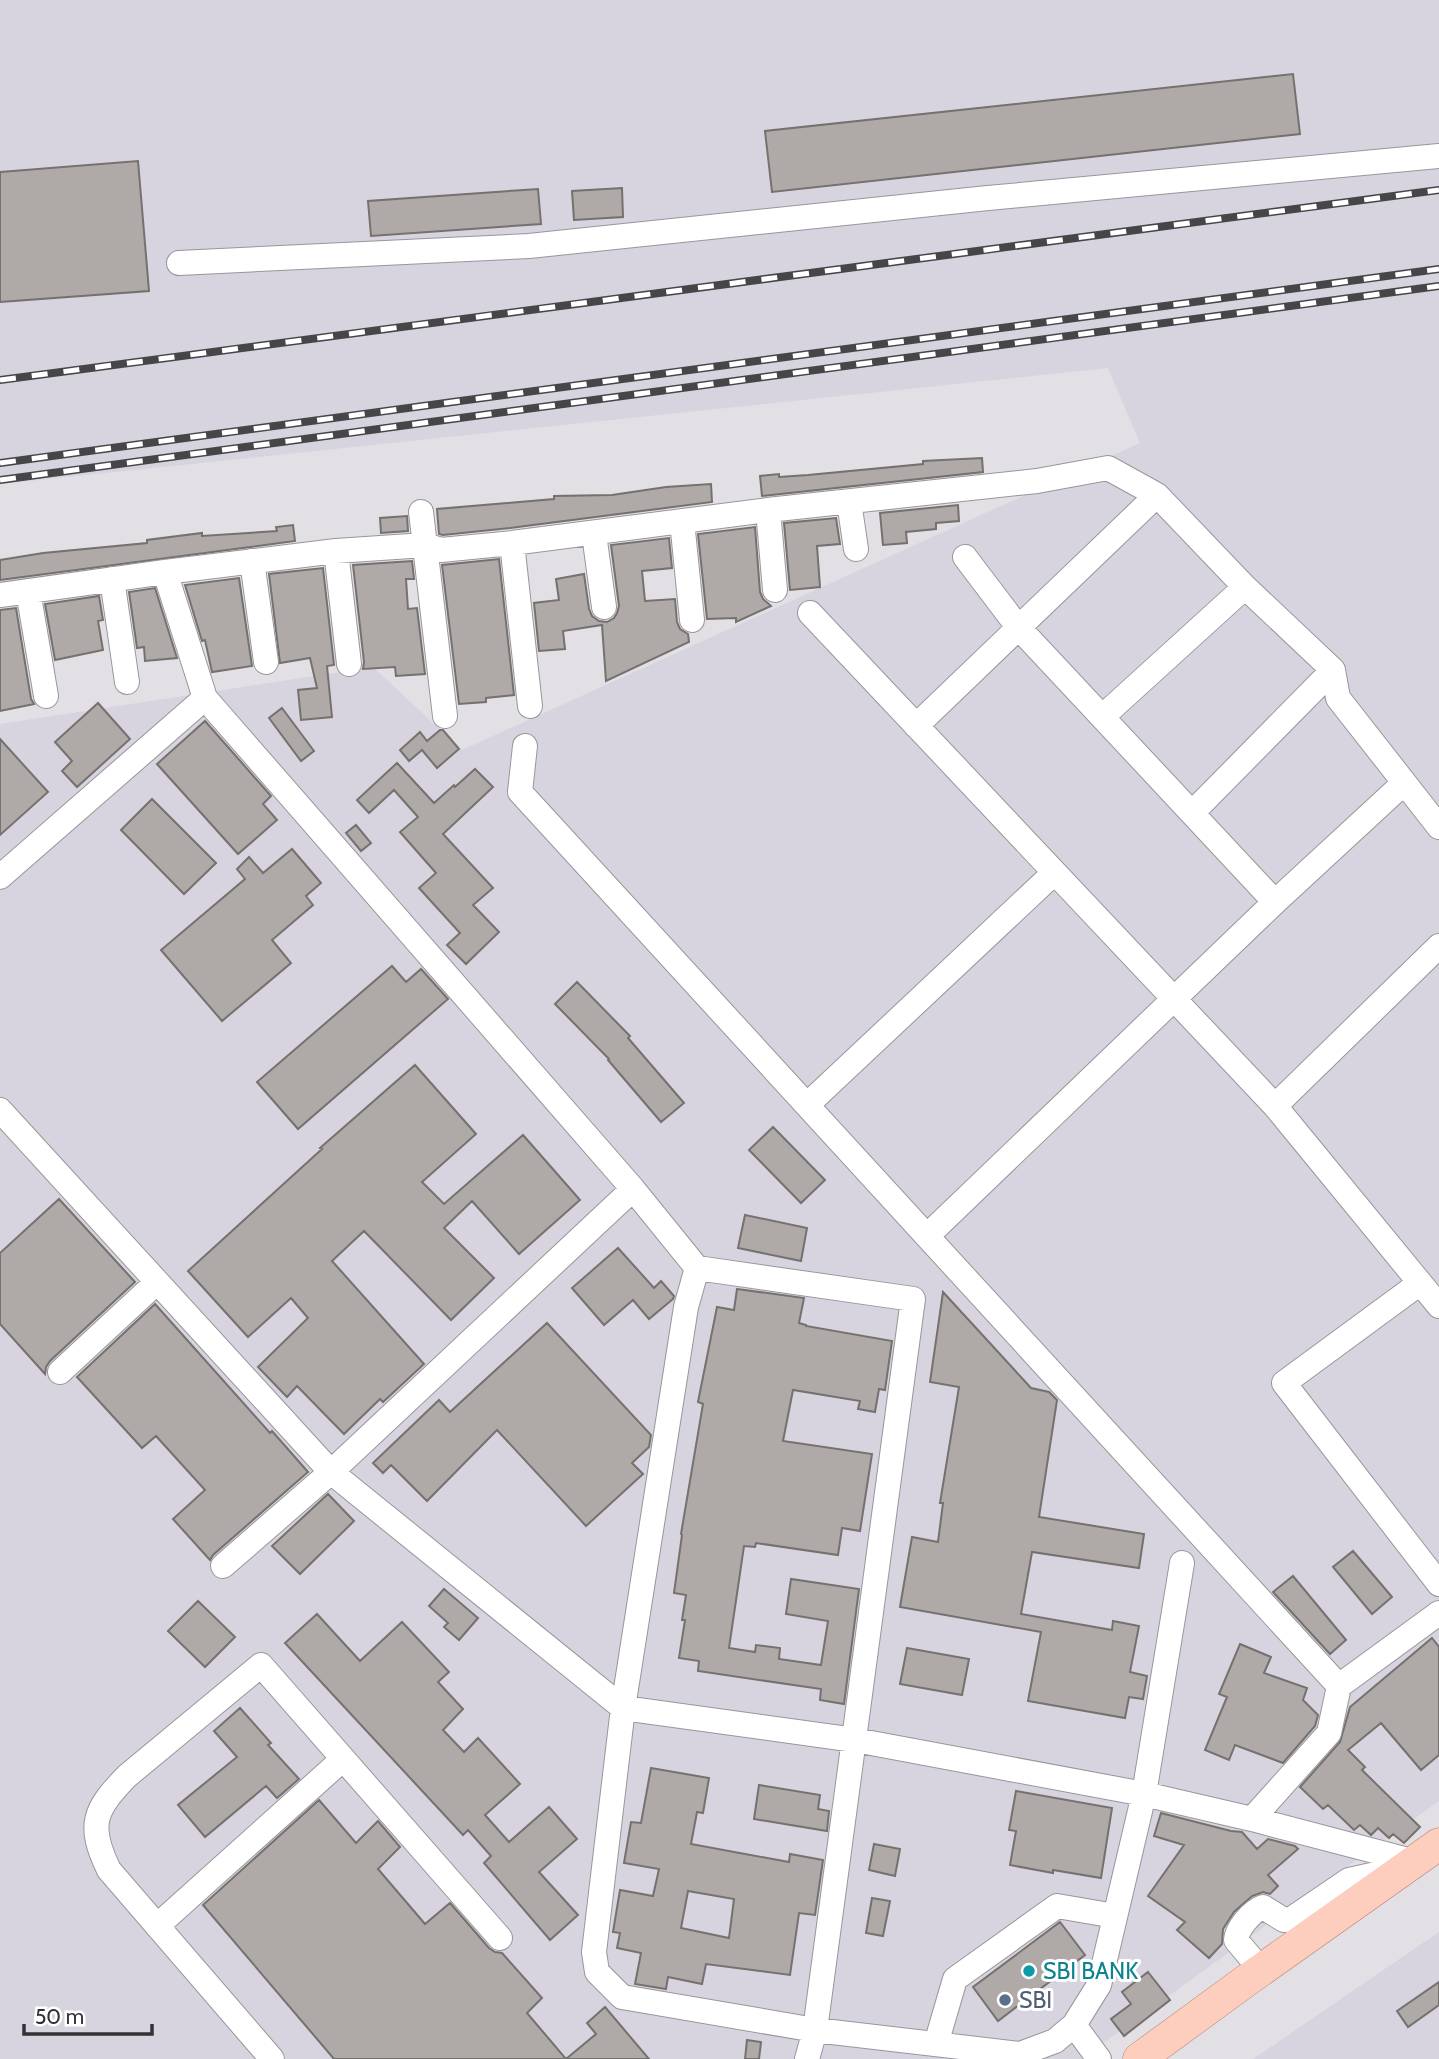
<svg xmlns="http://www.w3.org/2000/svg" width="1439" height="2059" viewBox="0 0 1439 2059" font-family="Cabin,sans-serif">
  <style>
    .built { fill: #d7d3df }
    .building { fill: #afaaa7; stroke: #75716e; stroke-width: 2; fill-rule: evenodd }
    .lines { fill: none; stroke-linecap: round; stroke-linejoin: round }
    .minor-casing { stroke: #98969b; stroke-width: 26 }
    .major-casing { stroke: #b58171; stroke-width: 33 }
    .minor { stroke: #fff; stroke-width: 24 }
    .major { stroke: #fdcdbe; stroke-width: 32 }
    .rail-casing { stroke: #464548; stroke-width: 8 }
    .rail { stroke: #fff; stroke-width: 5; stroke-dasharray: 16; stroke-linecap: butt }
    .culture-dot { fill: #0f9aa8; stroke: #fff; stroke-width: 2.5 }
    .service-dot { fill: #5c6f8a; stroke: #fff; stroke-width: 2.5 }
    .labels { text-anchor: middle; dominant-baseline: central; stroke-width: 6; stroke-linejoin: round; paint-order: stroke }
    .culture-label { font-size: 23px; fill: #0d838f; stroke: #fff; text-anchor: start }
    .service-label { font-size: 23px; fill: #4e5e75; stroke: #fff; text-anchor: start }
  </style>
  <rect width="100%" height="100%" fill="#e2e0e5"/>
  <path class="built" d="M0,0H1439V1801L1081,2059H0V724L373,667L462,750L1140,443L1108,368L0,484Z
    M1439,1932V2059H1253Z"/>
  <path class="building" d="M1293,74L1300,134L772,192L765,131Z
    M138,161L149,291L0,302V172Z
    M622,188L623,217L574,220L572,191Z
    M538,189L541,224L371,236L368,201Z
    M982,458L983,472L762,496L760,476L779,474V477L808,475L923,464V461Z
    M711,484L712,502L510,528L443,535L439,534L437,509L554,499V496L612,495L666,487Z
    M958,505L959,521L936,523V529L906,532L907,543L883,545L880,513Z
    M407,516L408,531L381,533L380,518Z
    M836,518L840,544L817,546L820,587L790,590L784,523Z
    M293,525L295,541L0,580V560L43,553L147,543V540L202,533V536L277,531L276,527Z
    M755,527L760,592L763,599L771,606L736,622V618L707,619L698,534Z
    M669,538L672,568L642,571L645,601L675,599L677,622L680,629L688,634L689,642L606,681L602,625L563,631L565,649L539,651L534,603L559,600L556,579L584,574L589,609L592,616L599,621L607,622L614,618L617,613L619,606L611,545Z
    M499,559L514,695L486,698V702L459,704L442,565Z
    M412,561L414,579H406L408,609L417,608L425,674L396,676L395,667L363,669L364,662L353,565Z
    M323,568L334,665L327,666L332,717L301,720L298,690L317,688L310,658L280,663L269,574Z
    M239,578L252,666L212,672L205,640L202,641L185,585Z
    M155,588L177,658L145,661L144,647L137,648L129,592Z
    M99,596L103,620L98,621L103,650L55,660L45,604Z
    M16,608L31,699L34,704L0,711V610Z
    M98,703L130,739L77,787L62,771L72,761L55,742Z
    M282,708L314,751L301,761L269,718Z
    M205,721L271,796L263,804L277,820L238,854L157,764Z
    M440,730H443L459,749L437,768L422,750L409,761L400,750L420,732L427,741Z
    M0,739L48,792L0,835Z
    M397,763L434,803L454,785L455,787L475,769L493,787L443,834L493,888L473,905L499,932L466,964L447,945L460,933L419,888L436,873L400,832L418,817L394,790L369,813L357,800Z
    M152,799L216,863L184,894L121,830Z
    M356,825L371,843L361,851L346,833Z
    M292,849L321,883L306,896L313,905L272,940L291,963L222,1021L161,950L245,879L237,869L249,857L263,873Z
    M392,966L406,982L421,969L448,999L298,1129L257,1082Z
    M577,982L630,1036L628,1038L684,1103L661,1122L608,1060L609,1059L555,1004Z
    M415,1065L476,1134L422,1182L444,1204L523,1135L580,1200L519,1254L472,1201L444,1228L494,1278L451,1320L364,1231L332,1261L424,1364L383,1402L380,1399L344,1434L297,1386L287,1397L258,1367L308,1318L291,1298L248,1337L188,1271L322,1149L320,1148Z
    M773,1127L825,1180L801,1203L749,1150Z
    M59,1199L135,1282L50,1361L46,1367L45,1374L0,1324V1253Z
    M745,1215L807,1228L801,1261L738,1248Z
    M618,1248L654,1288L661,1281L674,1296L673,1299L649,1319L633,1300L604,1325L572,1288Z
    M737,1289L804,1298L799,1323L806,1325V1326L892,1341L885,1390L879,1389L875,1412L858,1409L860,1401L793,1390L783,1441L872,1454L860,1531L842,1528L838,1555L756,1543L755,1547L744,1546L729,1648L755,1652L756,1645L780,1648L779,1659L821,1665L828,1621L786,1614L791,1579L859,1589L844,1704L820,1700L821,1689L698,1671L699,1661L679,1658L685,1620H682L686,1595L674,1593L682,1535L681,1534L703,1404L698,1402L717,1307L734,1310Z
    M943,1292L1031,1388L1049,1392L1057,1400L1039,1517L1144,1534L1139,1568L1032,1552L1021,1614L1112,1630L1113,1621L1139,1626L1130,1672L1147,1676L1143,1699L1129,1697L1125,1718L1028,1701L1041,1632L900,1607L912,1537L938,1542L943,1503H940L959,1387L930,1382Z
    M155,1304L270,1433L272,1431L308,1472L213,1555L210,1560L173,1519L205,1490L156,1436L142,1448L77,1377Z
    M547,1323L651,1435L649,1447L632,1463L643,1474L586,1526L497,1430L427,1501L391,1465L383,1473L373,1463L439,1400L450,1412Z
    M328,1494L354,1521L300,1574L272,1546Z
    M1353,1551L1392,1597L1372,1614L1333,1567Z
    M1293,1576L1346,1640L1330,1654L1273,1592Z
    M444,1589L478,1618L459,1640L444,1627L448,1623L429,1606Z
    M198,1601L235,1637L205,1667L168,1631Z
    M317,1614L360,1661L402,1622L449,1672L438,1682L463,1709L443,1730L464,1752L478,1738L520,1784L485,1815L509,1842L549,1807L577,1839L539,1872L578,1915L550,1940L484,1863L491,1856L468,1830L463,1835L285,1643Z
    M1432,1638L1439,1647V1755L1421,1770L1381,1723L1348,1750L1365,1767L1362,1770L1420,1827L1404,1843L1393,1834L1389,1838L1378,1828L1371,1835L1360,1825L1354,1830L1328,1805L1323,1809L1300,1787L1340,1742L1350,1707Z
    M1240,1644L1271,1657L1264,1673L1307,1688L1303,1700L1318,1715L1315,1726L1283,1763L1235,1745L1229,1760L1205,1750L1227,1697L1219,1694Z
    M907,1648L969,1659L962,1695L900,1684Z
    M240,1708L271,1743L268,1745L299,1779L277,1798L266,1786L205,1837L178,1805L237,1757L214,1731Z
    M651,1768L709,1778L703,1813L697,1812L691,1844L789,1862L790,1854L823,1860L815,1915L799,1913L790,1975L706,1964L702,1984L668,1977L666,1989L635,1984L641,1953L617,1948L620,1933L613,1932L620,1890L653,1896L659,1869L624,1863L631,1822L641,1823ZM688,1891L734,1899L729,1938L681,1928Z
    M759,1785L820,1795L818,1809L829,1811L827,1831L754,1819Z
    M1016,1791L1112,1808L1101,1878L1053,1870V1873L1010,1865L1016,1831L1009,1830Z
    M319,1800L356,1843L378,1821L400,1847L378,1869L425,1924L450,1903L489,1948L495,1952L502,1953L542,1998L527,2013L566,2059H334L203,1905Z
    M1161,1813L1231,1831L1242,1832L1257,1849L1268,1839L1295,1846L1298,1849L1268,1875L1278,1886L1270,1894L1263,1892L1252,1896L1234,1912L1223,1929L1222,1944L1209,1958L1177,1930L1185,1922L1148,1896L1184,1845L1154,1836Z
    M874,1844L900,1849L895,1876L869,1870Z
    M872,1898L890,1901L883,1936L866,1933Z
    M1060,1922L1085,1955L998,2021L973,1987Z
    M1148,1972L1170,2000L1124,2036L1111,2019L1131,2004L1122,1992Z
    M1439,1982V2005L1408,2027L1397,2011Z
    M605,2007L649,2059H566L596,2034L587,2023Z
    M747,2040L761,2042L759,2059H745Z"/>
  <g class="lines">
    <g class="minor-casing">
      <path id="minor" d="M179,263L529,246L988,198L1439,156
        M849,502L856,549
        M768,510L775,590
        M421,512L445,716
        M682,521L692,620
        M594,534L604,607
        M512,543L530,706
        M336,551L349,664
        M965,557L1018,627L1275,902
        M252,561L266,662
        M165,572L205,698L633,1189L697,1268L913,1299L815,2030L807,2059
        M112,579L127,682
        M28,591L46,696
        M0,595L165,572L336,551L425,545L441,550L512,543L768,510L1037,481L1108,468L1157,495L1245,587L1333,670L1338,698L1439,827
        M810,613L1275,1106L1439,1306
        M1102,717L1245,587
        M916,726L1157,495
        M525,746L520,792L1339,1686
        M1192,813L1333,670
        M0,877L205,698
        M807,1105L1054,873
        M1275,1106L1439,946
        M0,1110L331,1472L623,1708L855,1740L1144,1794L1252,1819L1416,1862
        M927,1236L1275,902L1404,783
        M697,1268L686,1307L623,1708L594,1952L597,1972L622,1997L815,2030L1020,2054L1055,2041L1074,2025L1099,1985L1144,1794L1182,1563
        M1420,1283L1284,1383L1439,1584
        M60,1372L156,1283
        M223,1566L331,1472L633,1189
        M1252,1819L1329,1733L1339,1686L1439,1613
        M157,1926L343,1759
        M1261,1970L1236,1940C1237,1928 1252,1911 1263,1907L1284,1920H1290L1349,1880L1376,1874L1395,1876
        M1074,2025L1099,2059
        M936,2044L955,1979L1057,1906L1115,1916
        M272,2059L109,1870C87,1825 94,1810 127,1776L261,1665L500,1938"/>
    </g>
    <g class="major-casing">
      <path id="major" d="M1139,2059L1247,1980L1439,1844"/>
    </g>
    <use href="#minor" class="minor"/>
    <use href="#major" class="major"/>
    <g class="rail-casing">
      <path id="rail" d="M0,380L1439,190
        M0,463L1439,269
        M0,480L1439,286"/>
    </g>
    <use href="#rail" class="rail"/>
  </g>
  <circle class="culture-dot" cx="1029" cy="1971" r="7"/>
  <circle class="service-dot" cx="1005" cy="2000" r="7"/>
  <g class="labels">
    <g class="culture-label">
      <text x="1043" y="1971">SBI BANK</text>
    </g>
    <g class="service-label">
      <text x="1019" y="2000">SBI</text>
    </g>
  </g>
  <path d="M24 2024v10h128v-10" fill="none" stroke="#323234" stroke-width="3.5"/>
  <text x="35" y="2024" font-size="21" fill="#323234" stroke="#ffffff" stroke-width="5" paint-order="stroke">50 m</text>
</svg>
